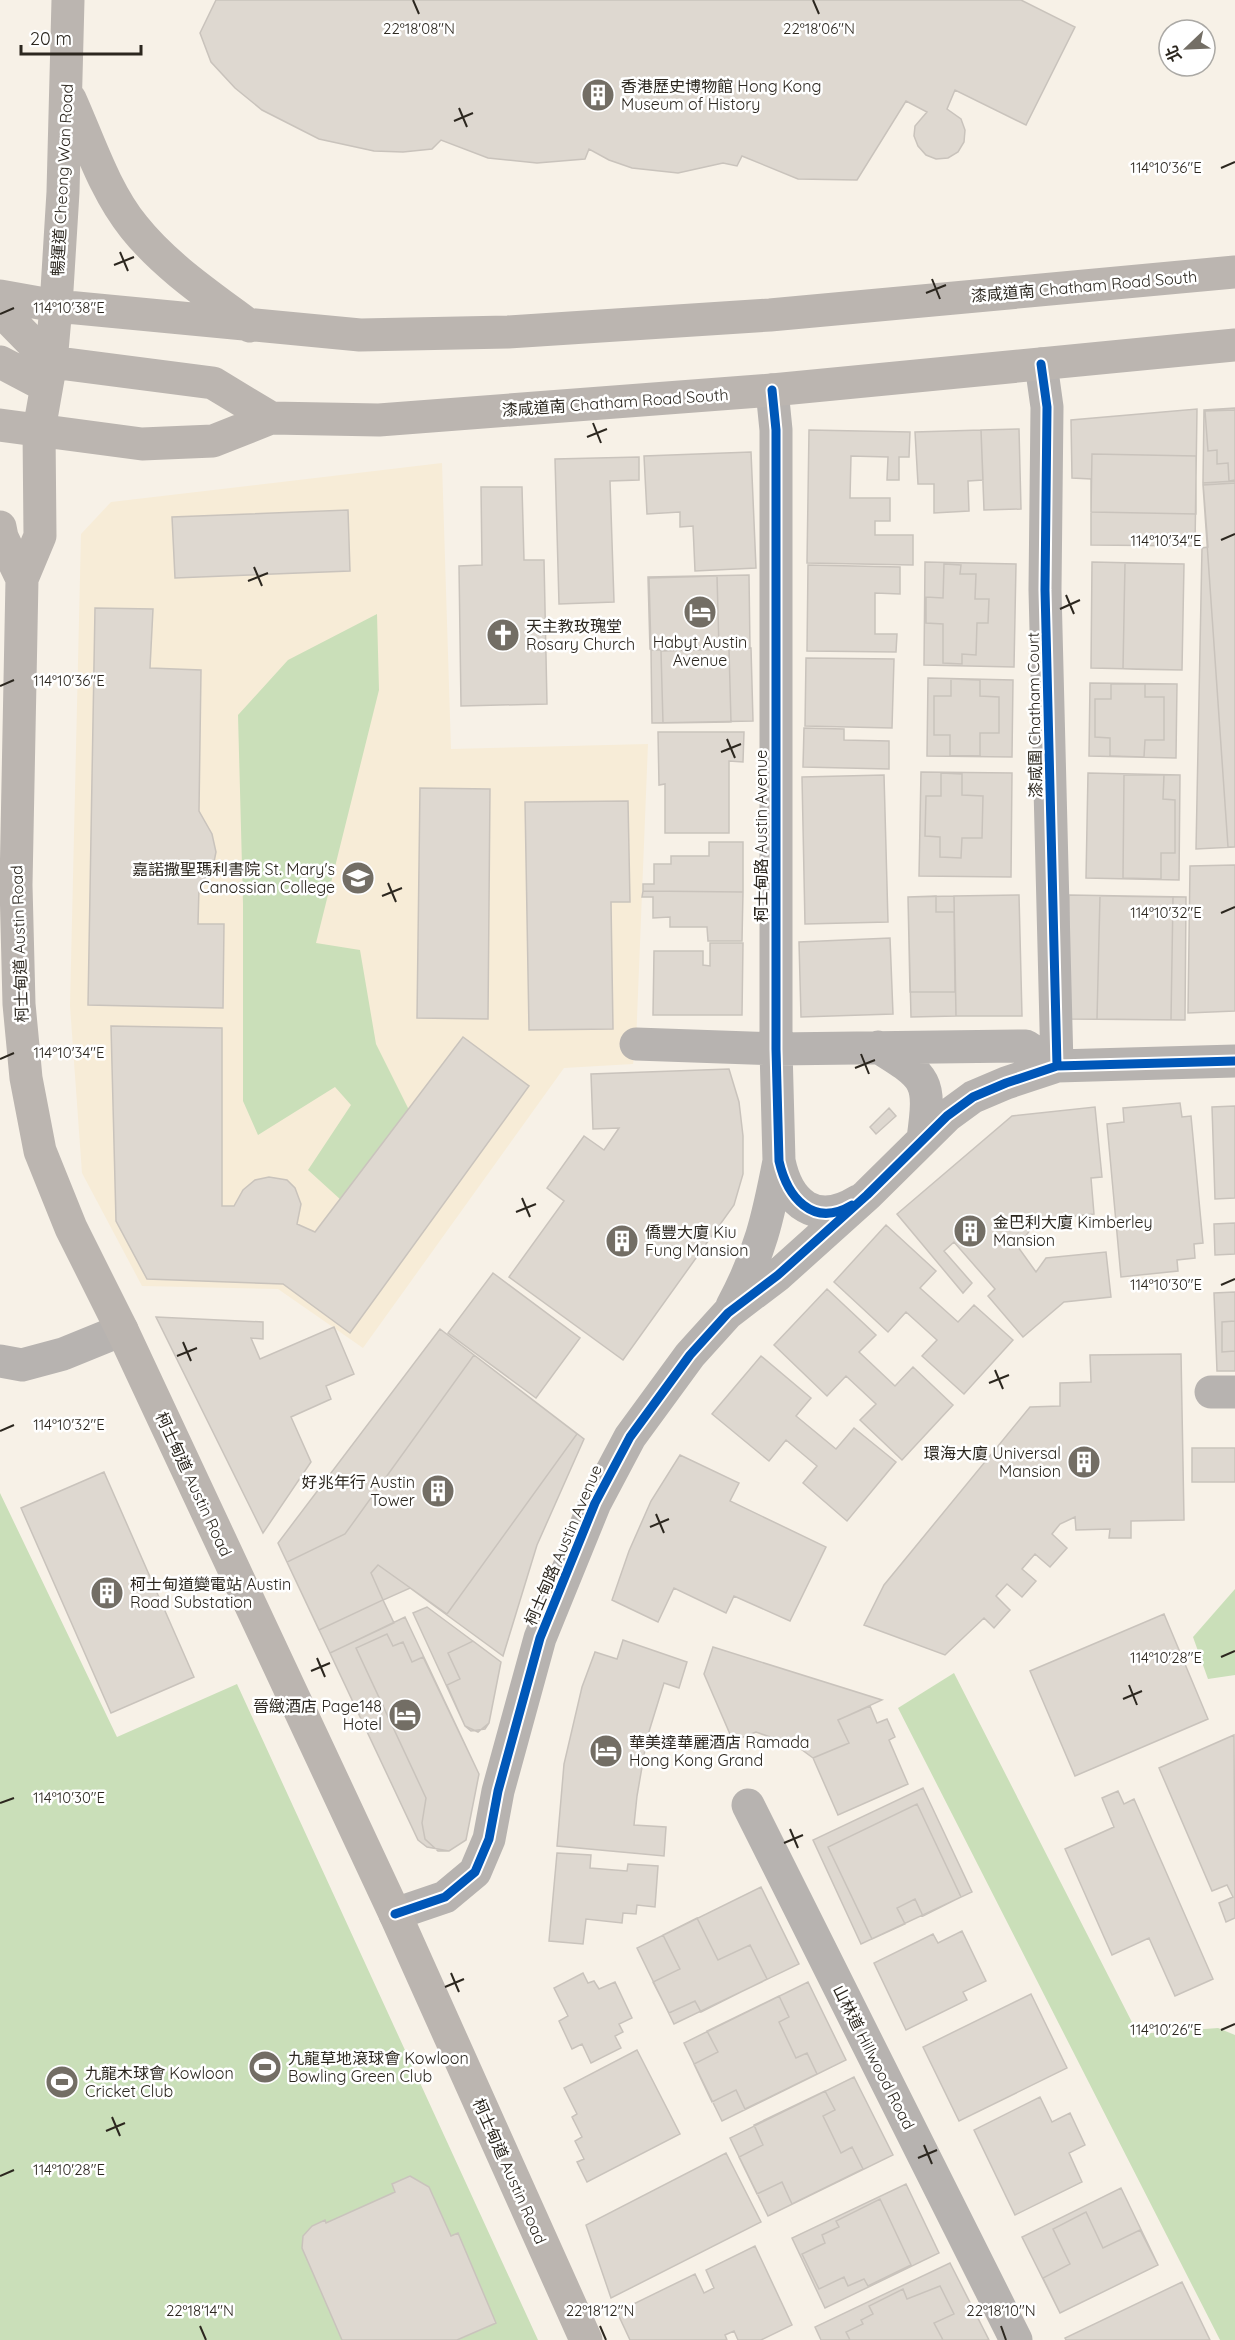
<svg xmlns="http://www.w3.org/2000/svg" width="1235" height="2340" viewBox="0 0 1235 2340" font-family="Quicksand,'Noto Sans TC',sans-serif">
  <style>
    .built { fill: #f7ecd7 }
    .green { fill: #cadfb9 }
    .building { fill: #ded8d0; stroke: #c9c3bc; stroke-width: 1.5 }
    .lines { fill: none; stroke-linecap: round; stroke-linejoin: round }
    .minor { stroke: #b7b3b0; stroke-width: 33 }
    .major { stroke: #bbb5b0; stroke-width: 33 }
    .cycleway-casing { stroke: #fff; stroke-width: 13 }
    .cycleway { stroke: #0057b8; stroke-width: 9 }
    .ticks { fill: none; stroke: #2c271f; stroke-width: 2 }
    .labels { text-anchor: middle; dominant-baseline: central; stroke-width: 5; stroke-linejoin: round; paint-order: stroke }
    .poi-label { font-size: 16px; fill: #2c271f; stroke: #fff; text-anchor: start }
    .street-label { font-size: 16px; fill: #2c271f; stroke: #fff }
    .ticks-label { font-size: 15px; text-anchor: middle; fill: #2c271f; stroke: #fff; stroke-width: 5; stroke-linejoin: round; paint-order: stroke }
  </style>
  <rect width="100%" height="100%" fill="#f7f1e7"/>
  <path class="built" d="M442,463L451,749L648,744L636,1044L633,1064L564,1068L363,1348L278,1289L142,1286L82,1173L70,1006L81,534L111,502Z"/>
  <path class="green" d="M377,614L379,690L316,943L360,950L376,1044L421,1134L363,1220L308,1170L351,1105L335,1087L258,1135L243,1101V904L238,715L288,660Z
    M0,1493L117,1737L237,1684L538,2340H0Z
    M1235,1589V1675L1208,1679L1193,1637Z
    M954,1673L1138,2034L1218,2028L1235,2035V2340H1220L898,1708Z"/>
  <path class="building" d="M216,0H1021L1075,27L1026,125L955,90L947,109L961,119L965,130L964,142L958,152L948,158L936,159L926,155L918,146L914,136L915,126L927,112L906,101L857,180L798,179L742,156L737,166L723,163L678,173L632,168L609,160L589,149L585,159L537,163L488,158L441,140L432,149L403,152L374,151L319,139L262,110L235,88L211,62L200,33Z
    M1235,408V481L1203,483L1204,410Z
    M1197,409L1195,546L1091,545V479L1072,478L1071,420Z
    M1235,410V480L1229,481L1228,463L1217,464V450L1208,451L1205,411Z
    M1019,429L1021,509L984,510L981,430Z
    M809,430L910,432L909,457H899V480H887L888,457L851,456L850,498H890V521H875V535H913V565L807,563Z
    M981,430L983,480L968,481L969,511L934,513V484H918L915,432Z
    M751,452L756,568L695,571L693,526L680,527V512L647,514L644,456Z
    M1092,454L1196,456V514L1091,512Z
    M639,457V480L610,481L614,602L559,604L555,459Z
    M1235,481V847L1196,849L1202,548L1208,547L1203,483Z
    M1235,483V847H1228L1203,485Z
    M481,487H522L524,560H544L547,704L461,706L459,566L482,565Z
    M348,510L350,571L175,578L172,517Z
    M925,562L1016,564L1014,667L924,665Z
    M1092,562L1184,564L1182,670L1091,668Z
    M1125,563L1184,564L1182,670L1123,669Z
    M944,564L961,565L960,574H976L975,599H989L988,623H977L976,655L962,654V664L943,663V624L926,623V597L943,598Z
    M808,565L900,567V594L875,593V634H897L896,652L807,651Z
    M749,575L750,648L650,649L648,577Z
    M717,576L719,649L651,650L649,578Z
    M95,608L153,609L150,668L201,670L199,811L212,834L216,852L213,867L199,887L198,924H224L223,1008L88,1005Z
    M751,648L753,721L652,723L651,650Z
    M729,649L731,722L663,723L661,651Z
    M806,658L894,659L892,728L805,726Z
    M928,678L1013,680L1012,757L927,756Z
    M951,679L980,680V696L999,697V733H980V756H950V735H934V696H951Z
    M1090,683L1177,684L1176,758L1089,756Z
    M1111,684H1145V697H1164V740H1145L1144,757L1110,756V738L1095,737V699H1111Z
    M804,728L844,729V740L889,741V769L803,767Z
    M658,732H744L743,762L729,761V833H665V784L659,785Z
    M921,772L1012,773L1011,877L919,876Z
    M941,773L962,774V795L983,796L982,838H962L961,858L940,857V837L925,836L926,796H941Z
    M1088,773L1180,775L1179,880L1086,878Z
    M884,775L888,922L805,924L802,777Z
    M1124,775H1164L1163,799L1175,800V853H1161V879L1123,878Z
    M420,788L490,789L488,1019L417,1018Z
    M628,801L630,902H611L613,1029L529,1030L525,802Z
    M709,842H743V892L643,891V884H654V864H671V856H709Z
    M1235,865V1011L1188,1013L1190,866Z
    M643,891L743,892L742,941H708L707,927H670V917L653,918V897H642Z
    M1019,895L1022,1016H956L954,896Z
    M1069,895L1186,897L1185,1020L1068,1019Z
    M936,896V912H954L955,992H910L908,897Z
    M954,896L956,1016L911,1017L908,897Z
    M1100,896L1173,897L1171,1020L1097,1019Z
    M890,938L893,1014L801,1017L799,942Z
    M710,943H743L742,1015H653L654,951H703V965L710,966Z
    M111,1026L222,1028V1206H234L243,1190L255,1180L269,1177L287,1180L295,1188L301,1204L297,1224L315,1232L463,1037L529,1086L350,1333L283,1284L147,1279L116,1221Z
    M729,1069L739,1102L743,1136V1174L734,1205L623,1360L509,1277L564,1201L547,1188L584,1136L604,1150L619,1128L593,1129L591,1074Z
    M1180,1103L1182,1117L1191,1116L1203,1243L1194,1244L1195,1258L1177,1260L1178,1271L1121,1277L1107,1124L1124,1122L1123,1108Z
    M1235,1106V1198L1215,1199L1212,1107Z
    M1095,1107L1102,1177L1091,1178L1094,1214L1037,1220L1018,1247L1036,1272L1046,1258L1106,1252L1111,1297L1064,1302L1023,1337L988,1296L995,1289L954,1242L944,1251L972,1283L963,1293L897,1214L1012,1116Z
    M889,1108L896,1116L876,1134L870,1127Z
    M1235,1223V1254L1215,1255L1214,1224Z
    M886,1225L936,1271L920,1288L958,1322L974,1305L1013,1340L964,1394L922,1356L937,1340L906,1312L888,1332L834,1282Z
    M493,1273L580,1338L536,1398L448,1333Z
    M827,1289L876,1335L859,1352L895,1386L913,1367L953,1405L902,1460L860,1420L876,1404L846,1376L827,1396L774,1345Z
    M1235,1292V1371H1217L1214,1293Z
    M156,1317L263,1322V1339L251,1338L260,1359L334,1327L354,1374L326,1386L331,1399L291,1417L311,1462L263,1533Z
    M1235,1321V1351L1222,1352V1322Z
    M440,1329L584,1439L537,1545L503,1656L410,1588L383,1600L394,1623L330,1653L278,1543Z
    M1181,1354L1184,1520L1131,1521V1538H1109L1110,1529L1076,1530L1075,1517L1060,1524L1052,1534L1067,1548L1050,1567L1035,1554L1022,1569L1036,1581L1022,1597L1007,1584L996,1596L1010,1610L994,1628L984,1618L945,1655L864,1625L884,1585L1030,1407L1060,1406V1383L1091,1382L1090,1355Z
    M474,1355L577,1434L447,1614L378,1565L371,1573L383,1600L319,1630L287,1562L345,1534Z
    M761,1356L811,1398L796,1416L836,1449L854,1428L896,1462L847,1521L803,1483L817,1466L786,1440L769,1461L712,1414Z
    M1192,1448H1235V1482H1192Z
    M680,1455L739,1483L730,1501L826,1547L790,1621L734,1596L726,1613L674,1588L658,1622L612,1600L629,1551L651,1501Z
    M104,1472L194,1677L111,1713L21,1508Z
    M427,1607L501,1662L489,1723L485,1729L471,1731L465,1726L413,1613Z
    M1164,1614L1208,1719L1075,1776L1030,1671Z
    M405,1617L479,1774L466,1840L449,1851L427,1847L418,1840L330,1653Z
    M387,1634L393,1646L403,1642L412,1662L423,1657L479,1774L466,1840L449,1851H438L425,1839L422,1823L426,1798L356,1648Z
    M623,1640L687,1662L679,1688L664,1683L647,1738L637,1796L634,1825L666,1827L664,1856L557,1846L564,1764L582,1687L595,1652L617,1659Z
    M473,1641L501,1662L489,1723L478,1732L465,1726L447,1685L460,1679L448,1653Z
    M713,1647L882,1700L838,1720L849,1743L813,1758L798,1747L756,1732L733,1741L704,1674Z
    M870,1706L877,1723L887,1719L895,1737L889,1740L908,1784L838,1815L813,1758L849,1743L838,1720Z
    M1234,1735L1235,1918L1226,1922L1219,1903L1233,1897L1227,1885L1212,1891L1159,1768Z
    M923,1788L972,1892L861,1944L813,1840Z
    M1118,1791L1124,1804L1134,1799L1213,1979L1175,1996L1149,1938L1112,1955L1065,1849L1114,1827L1102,1798Z
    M917,1804L961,1897L923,1916L915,1899L897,1908L905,1924L872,1939L828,1847Z
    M557,1853L591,1855L590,1868L627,1871L628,1864L658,1866L655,1907L637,1905L636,1914L623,1913L622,1923L586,1919L583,1944L549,1941Z
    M761,1887L799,1964L674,2024L637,1948Z
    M697,1918L718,1960L750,1945L767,1979L701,2012L695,2001L669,2013L653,1982L680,1969L663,1935Z
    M962,1931L986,1981L963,1992L967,2000L906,2030L874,1963L933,1934L938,1943Z
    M583,1973L588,1983L594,1981L599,1989L615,1982L632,2018L619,2024L623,2032L615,2036L621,2048L591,2063L582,2044L572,2049L559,2021L568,2016L554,1988Z
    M808,1982L846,2060L722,2121L684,2043Z
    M1031,1994L1067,2068L959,2121L923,2047Z
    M779,1996L789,2017L779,2022L796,2058L807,2053L817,2074L745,2109L736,2090L712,2102L694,2064L718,2052L707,2031Z
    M637,2050L680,2134L587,2182L577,2162L584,2159L575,2141L582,2137L572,2117L577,2114L564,2088Z
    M854,2077L893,2155L768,2216L730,2138Z
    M825,2091L835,2110L823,2116L841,2153L852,2147L863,2169L792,2204L782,2182L757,2194L739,2157L763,2145L754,2125Z
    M1040,2097L1052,2122L1070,2113L1085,2145L1069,2153L1082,2182L1015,2215L974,2130Z
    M726,2153L761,2222L611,2298L586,2225Z
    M410,2176L429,2187L451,2236L458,2233L496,2323L457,2340H342L302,2248L303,2236L312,2226L325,2220L326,2223L395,2192L392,2184Z
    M906,2184L939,2253L825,2308L792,2238Z
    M1121,2188L1158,2265L1060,2313L1022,2237Z
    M880,2199L911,2265L868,2286L864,2279L848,2286L844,2277L819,2289L802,2254L825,2243L822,2235L839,2227L836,2221Z
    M1086,2212L1103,2248L1140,2230L1158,2265L1060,2313L1043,2278L1070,2264L1053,2229Z
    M755,2246L792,2325L761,2340H738L734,2331L725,2335L727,2340H630L617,2312L695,2274L704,2293L714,2288L706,2270Z
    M950,2263L989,2340H821L815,2327Z
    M1182,2282L1210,2340H1066L1065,2338Z
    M940,2286L954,2314L934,2323L943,2340H850L846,2332L863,2324L861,2320L873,2314L869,2306L903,2289L907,2299Z"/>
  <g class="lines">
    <path class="minor" d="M1041,364L1047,407L1045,590L1057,1066
      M772,390L776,430V1049L779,1161C788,1204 816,1227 858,1201
      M636,1044L776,1049L1026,1046L1057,1066
      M878,1047C928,1078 931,1080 923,1139
      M732,1306C760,1254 768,1218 779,1161
      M0,1361L22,1365L63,1354L122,1330
      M1211,1392H1235
      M748,1805L1016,2340
      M395,1914L445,1897L475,1872L489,1839L498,1791L540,1638L595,1503L630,1437L690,1355L728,1313L778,1275L867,1195L947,1116L973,1097L1006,1083L1057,1066L1235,1061"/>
    <path class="major" d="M68,0L63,192L56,306L51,362L39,430L40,536L22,579L16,885L19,1004L26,1078L40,1151L71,1228L122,1330L395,1914L586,2340
      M70,99C89,141 104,190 134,227C165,266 210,296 250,326
      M0,296L56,306L360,335L508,332L770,315L1235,272
      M0,310L51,362L213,383L271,418
      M0,362L46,386
      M0,425L142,444L213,441L271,418L379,420L772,390L1235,345
      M0,527L2,537L22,579"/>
    <g class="cycleway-casing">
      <path id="cycleway" d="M1041,364L1047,407L1045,590L1057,1066
        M772,390L776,430V1049L779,1161C787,1196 812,1229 852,1205
        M395,1914L445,1897L475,1872L489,1839L498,1791L540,1638L595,1503L630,1437L690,1355L728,1313L778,1275L867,1195L947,1116L973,1097L1006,1083L1057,1066L1235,1061"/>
    </g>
    <use href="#cycleway" class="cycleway"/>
  </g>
  <path class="ticks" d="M413,0L419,14M813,0L819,14M459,108L467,127M454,121L473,113M1221,168L1235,162M120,252L128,271M114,265L134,257M932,279L940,299M926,293L946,285M0,314L14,308M593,423L601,443M587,437L607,429M1221,540L1235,534M254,567L262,586M248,581L268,573M1066,595L1074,614M1060,609L1080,600M0,686L14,680M727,739L735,758M721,752L741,744M388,883L396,902M382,896L402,888M1221,913L1235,907M861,1054L869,1074M0,1059L14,1053M855,1068L875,1060M522,1198L530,1217M516,1212L536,1204M1221,1285L1235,1279M183,1342L191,1361M177,1356L197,1348M995,1370L1003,1389M989,1383L1009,1375M0,1431L14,1425M656,1514L664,1533M650,1527L669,1519M1221,1657L1235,1651M317,1658L325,1677M311,1671L330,1663M1129,1685L1137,1705M1123,1699L1142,1691M0,1803L14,1798M790,1829L798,1848M784,1843L803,1835M451,1973L459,1992M445,1987L464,1979M1221,2030L1235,2024M112,2117L120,2136M106,2131L125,2123M924,2145L932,2164M918,2158L937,2150M0,2176L14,2170M200,2326L206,2340M600,2326L606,2340M1001,2326L1006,2340"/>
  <defs>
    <g id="building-disc" transform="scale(1.725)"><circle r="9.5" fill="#736e65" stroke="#fff"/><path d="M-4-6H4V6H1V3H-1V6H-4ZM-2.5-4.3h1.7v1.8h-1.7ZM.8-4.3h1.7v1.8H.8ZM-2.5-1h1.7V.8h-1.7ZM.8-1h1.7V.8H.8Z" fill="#fff"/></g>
    <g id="hotel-disc" transform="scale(1.725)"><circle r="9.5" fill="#736e65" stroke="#fff"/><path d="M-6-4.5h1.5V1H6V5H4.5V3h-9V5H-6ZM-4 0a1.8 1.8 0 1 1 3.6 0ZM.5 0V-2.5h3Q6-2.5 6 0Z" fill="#fff"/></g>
    <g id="church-disc" transform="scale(1.725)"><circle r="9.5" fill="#736e65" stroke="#fff"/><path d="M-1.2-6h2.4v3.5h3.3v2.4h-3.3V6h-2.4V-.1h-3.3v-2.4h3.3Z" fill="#fff"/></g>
    <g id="school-disc" transform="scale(1.725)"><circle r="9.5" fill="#736e65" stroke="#fff"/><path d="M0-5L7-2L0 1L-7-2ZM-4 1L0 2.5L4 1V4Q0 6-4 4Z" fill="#fff"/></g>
    <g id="stadium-disc" transform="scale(1.725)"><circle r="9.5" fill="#736e65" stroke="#fff"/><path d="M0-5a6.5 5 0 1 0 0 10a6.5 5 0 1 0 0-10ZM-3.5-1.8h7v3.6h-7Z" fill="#fff"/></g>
  </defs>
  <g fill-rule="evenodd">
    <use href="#building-disc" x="598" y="95"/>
    <use href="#hotel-disc" x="700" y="612"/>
    <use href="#church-disc" x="503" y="635"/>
    <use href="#school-disc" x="358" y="878"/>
    <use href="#building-disc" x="970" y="1231"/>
    <use href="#building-disc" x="622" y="1241"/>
    <use href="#building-disc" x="1084" y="1462"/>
    <use href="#building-disc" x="438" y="1491"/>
    <use href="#building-disc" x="107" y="1593"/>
    <use href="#hotel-disc" x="405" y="1715"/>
    <use href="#hotel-disc" x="606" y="1751"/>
    <use href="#stadium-disc" x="265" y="2067"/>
    <use href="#stadium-disc" x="62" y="2082"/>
  </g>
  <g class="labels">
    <g class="poi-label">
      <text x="621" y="86">香港歷史博物館 Hong Kong<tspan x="621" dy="18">Museum of History</tspan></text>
      <text x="526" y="626">天主教玫瑰堂<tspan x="526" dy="18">Rosary Church</tspan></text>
      <text x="700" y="642" text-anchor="middle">Habyt Austin<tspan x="700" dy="18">Avenue</tspan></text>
      <text x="335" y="869" text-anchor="end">嘉諾撒聖瑪利書院 St. Mary's<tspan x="335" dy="18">Canossian College</tspan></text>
      <text x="993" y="1222">金巴利大廈 Kimberley<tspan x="993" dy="18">Mansion</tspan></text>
      <text x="645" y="1232">僑豐大廈 Kiu<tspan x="645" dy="18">Fung Mansion</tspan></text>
      <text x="1061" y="1453" text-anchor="end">環海大廈 Universal<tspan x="1061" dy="18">Mansion</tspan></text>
      <text x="415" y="1482" text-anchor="end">好兆年行 Austin<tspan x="415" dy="18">Tower</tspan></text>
      <text x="130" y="1584">柯士甸道變電站 Austin<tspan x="130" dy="18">Road Substation</tspan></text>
      <text x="382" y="1706" text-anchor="end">晉緻酒店 Page148<tspan x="382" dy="18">Hotel</tspan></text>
      <text x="629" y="1742">華美達華麗酒店 Ramada<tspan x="629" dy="18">Hong Kong Grand</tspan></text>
      <text x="288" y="2058">九龍草地滾球會 Kowloon<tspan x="288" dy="18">Bowling Green Club</tspan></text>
      <text x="85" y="2073">九龍木球會 Kowloon<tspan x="85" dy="18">Cricket Club</tspan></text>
    </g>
    <g class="street-label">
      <text transform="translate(62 180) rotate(-87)">暢運道 Cheong Wan Road</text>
      <text transform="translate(1084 286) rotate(-5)">漆咸道南 Chatham Road South</text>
      <text transform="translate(615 402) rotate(-4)">漆咸道南 Chatham Road South</text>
      <text transform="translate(1034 715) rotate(-91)">漆咸圍 Chatham Court</text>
      <text transform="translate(761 836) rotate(-90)">柯士甸路 Austin Avenue</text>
      <text transform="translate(19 944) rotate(-92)">柯士甸道 Austin Road</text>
      <text transform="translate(194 1484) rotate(65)">柯士甸道 Austin Road</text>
      <text transform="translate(563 1545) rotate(-67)">柯士甸路 Austin Avenue</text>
      <text transform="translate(874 2057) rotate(63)">山林道 Hillwood Road</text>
      <text transform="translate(510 2171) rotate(66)">柯士甸道 Austin Road</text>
    </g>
  </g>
  <g class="ticks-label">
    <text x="419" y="34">22°18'08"N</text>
    <text x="819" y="34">22°18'06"N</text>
    <text x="1166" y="173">114°10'36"E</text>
    <text x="69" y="313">114°10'38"E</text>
    <text x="1166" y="546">114°10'34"E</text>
    <text x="69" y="686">114°10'36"E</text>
    <text x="1166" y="918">114°10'32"E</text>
    <text x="69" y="1058">114°10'34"E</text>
    <text x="1166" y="1290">114°10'30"E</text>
    <text x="69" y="1430">114°10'32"E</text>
    <text x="1166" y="1663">114°10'28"E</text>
    <text x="69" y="1803">114°10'30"E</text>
    <text x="1166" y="2035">114°10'26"E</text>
    <text x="69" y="2175">114°10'28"E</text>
    <text x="200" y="2316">22°18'14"N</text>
    <text x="600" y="2316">22°18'12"N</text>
    <text x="1001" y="2316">22°18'10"N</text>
  </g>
  <g transform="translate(1187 48) rotate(247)"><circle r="28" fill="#ffffff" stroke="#aba9a5" stroke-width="1.5"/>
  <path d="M0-4.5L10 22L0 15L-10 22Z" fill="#736e65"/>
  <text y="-9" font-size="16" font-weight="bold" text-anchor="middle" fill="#2c271f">北</text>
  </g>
  <path d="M21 45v9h120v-9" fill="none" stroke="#2c271f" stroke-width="3"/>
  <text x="30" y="45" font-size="18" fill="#2c271f" stroke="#ffffff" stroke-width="4.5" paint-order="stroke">20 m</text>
</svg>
